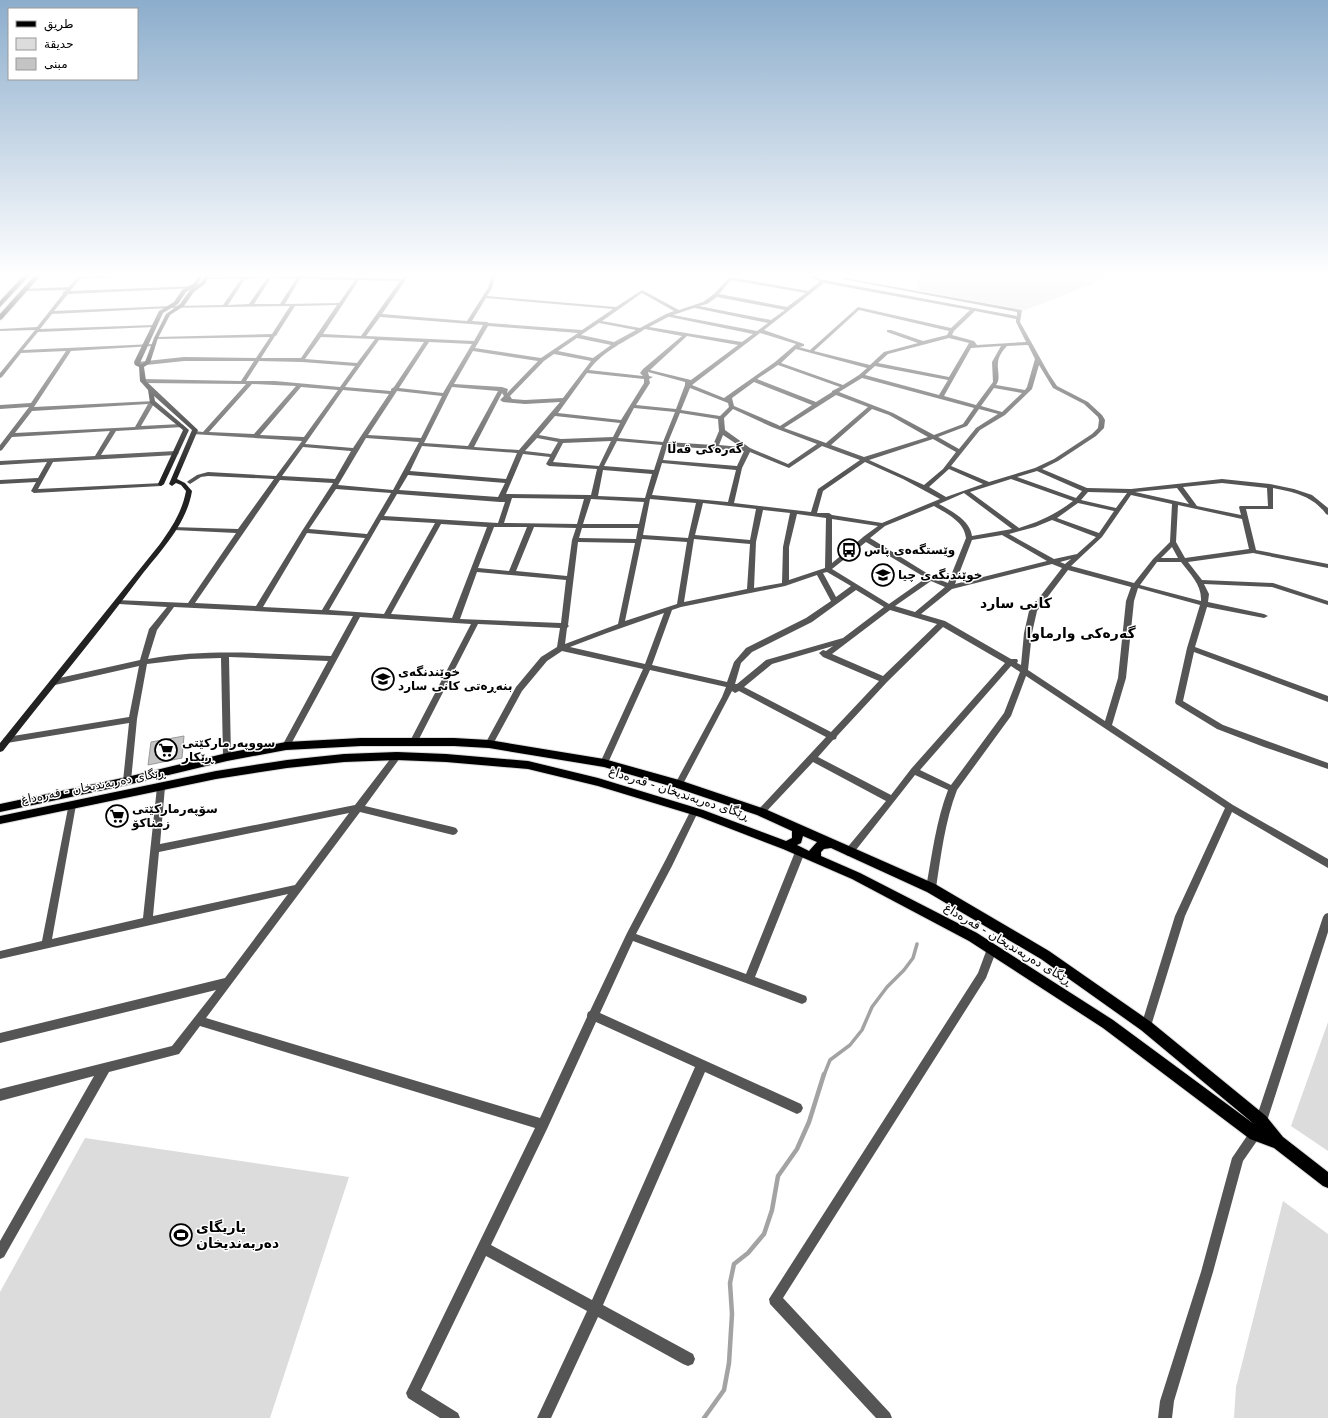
<svg xmlns="http://www.w3.org/2000/svg" width="1328" height="1418" viewBox="0 0 1328 1418" font-family="'DejaVu Sans',Cairo,sans-serif">
  <style>
    .green { fill: #dcdcdc }
    .lines { fill: none; stroke-linecap: round; stroke-linejoin: round }
    .stream-far1 { stroke: #a3a3a3; stroke-width: 3.5 }
    .stream { stroke: #a3a3a3; stroke-width: 4.5 }
    .building { fill: #c4c4c4; stroke: #999 }
    .primary-casing { stroke: #dbdbdb; stroke-width: 2 }
    .street { fill: #555; fill-rule: evenodd }
    .secondary { fill: #222; fill-rule: evenodd }
    .primary { fill: #000; fill-rule: evenodd }
    .labels { text-anchor: middle; dominant-baseline: central; stroke-width: 3; stroke-linejoin: round; paint-order: stroke }
    .far-quarter-label { font-size: 12px; font-weight: bold; fill: #000; stroke: #fff }
    .poi-label { font-size: 12px; font-weight: bold; fill: #000; stroke: #fff; text-anchor: start }
    .street-label { font-size: 12px; fill: #000; stroke: #fff }
    .quarter-label { font-size: 14px; font-weight: bold; fill: #000; stroke: #fff }
    .near-poi-label { font-size: 14px; font-weight: bold; fill: #000; stroke: #fff; text-anchor: start }
  </style>
  <rect width="100%" height="100%" fill="#fff"/>
  <path class="green" d="M919,275H1116L1025,310L916,290Z
    M1328,1022V1151L1291,1126Z
    M85,1138L349,1177L270,1418H0V1292Z
    M1283,1201L1328,1234V1418H1234L1236,1387Z"/>
  <g class="lines">
    <path class="stream-far1" d="M824,1075L830,1060L850,1045L862,1030L872,1007L887,987L904,970L913,958L917,944"/>
    <path class="stream" d="M704,1418L724,1390L729,1363L732,1314L730,1283L734,1264L748,1253L764,1234L772,1210L778,1176L797,1149L809,1122L824,1074"/>
  </g>
  <path class="building" d="M184,736L182,758L148,765L151,742Z"/>
  <g class="lines">
    <g class="primary-casing">
      <path id="primary" d="M24,275H30L0,307V301Z
        M35,275H41L2,319L0,320V314Z
        M361,738H454L489,740L604,759L679,780L765,809L935,884L1049,951L1151,1022L1266,1116L1283,1137L1328,1172V1188L1323,1186L1274,1148L1250,1139L1103,1028L969,941L852,879L783,849L700,817L598,786L528,769L446,762L397,760L344,762L287,768L216,779L0,824V816L216,771L287,760L344,754L397,752L446,754L528,761L598,778L703,810L786,841L792,838V831L757,815L677,788L604,767L489,748L454,746H361L286,750L227,761L127,785L0,812V804L127,777L227,753L286,742ZM803,836L817,842L809,851L797,845L801,843ZM831,848L927,892L1041,959L1141,1030L1254,1124L1113,1020L977,933L860,873L821,856V852L824,849Z"/>
    </g>
    <path class="street" d="M79,275H83L82,276L132,275L130,276L80,279L70,291L197,286L199,287L197,288L68,294L54,311L170,306L223,305L241,279H204V278L206,277L299,276L357,278L358,275H362L361,278L402,279L405,275H409L382,314L467,321L488,288L491,277L466,276L464,275H496L492,288L487,296L616,307L642,290L679,310L703,302L714,294L730,277L808,291L820,281L806,275H812L824,280L1017,316V312L843,279L845,278L1022,310L1020,322L1049,374L1057,386L1088,402L1102,415L1105,420L1104,428L1096,436L1058,461L1042,469L1087,488L1131,489L1222,479L1270,484L1294,489L1312,495L1328,508V515L1326,514C1313,496 1294,492 1273,488V509H1246L1256,550L1328,564V568L1253,553L1188,562L1202,580L1273,583L1328,601V605L1272,587L1204,584L1209,594L1208,602L1264,614L1268,616L1264,618L1207,607L1195,647L1328,696V702L1194,652L1183,701L1223,725L1328,763V769L1264,747L1217,729L1176,704L1175,702L1187,648L1200,605L1138,588L1134,601L1126,678L1112,725L1233,805L1328,859V868L1232,812L1185,916L1151,1026L1150,1030L1146,1031L1142,1030L1141,1026L1175,916L1225,808L1026,676L1011,716L957,790C945,821 941,855 936,888L934,891L931,892L928,891L926,888C932,855 936,821 948,790L915,775L852,855L849,856L846,855L844,852L846,849L886,801L813,762L764,814L761,815L758,814L757,812L758,810L826,737L739,691L735,693L732,691L682,786H676L675,784L722,697L726,687L650,670L608,763L607,765H601L600,763L643,669L562,651L547,661L522,691L492,746H486L485,744L516,687L541,657L557,647L560,628L478,624L418,741L417,743H411L410,741L471,624L360,617L290,746L289,748H283L282,746L328,661L229,657L231,757L230,759H224L223,757L221,658L190,659L147,664L137,719L131,781L130,783H124L123,781L129,723L7,743L4,742L3,740L4,738L7,737L129,717L139,666L55,685L51,682L55,679L140,660L149,629L167,607L119,604H116L115,602L116,600L188,603L236,533L174,530L171,528L172,527L238,529L274,479L208,476L201,477L190,484L187,482L188,481L197,475L208,472L276,476L302,441L192,434L191,433L194,431L203,432L246,384L143,383L140,381L143,379L241,381L254,361H184L137,366L134,364L137,362L184,357L256,358L270,337L156,339L154,338L156,337L272,334L290,306L170,308L52,314L40,329L154,325L156,326L154,327L38,332L23,350L153,344L155,345L153,346L71,351L34,407L154,401L155,402L141,426L181,424L184,426L183,427L116,431L101,455L176,451L179,453L176,455L53,462L38,489L163,483L164,484L161,486L34,493L31,491L36,482L0,484V480L38,478L47,462L0,465V461L95,456L110,431L12,437L2,450L0,451V445L29,407L0,409V405L31,403L66,351L21,353L2,377L0,378V373L35,330L0,331V329L37,327L63,294V292L67,290L25,291L23,290V289L69,287ZM267,278L249,304L228,305L245,279ZM271,278L296,279L280,304H254ZM300,279L355,280L339,303L285,304ZM359,280L400,281L361,336L323,334ZM731,280L806,293L787,307L719,294ZM824,283L970,310L951,328L858,307L810,350L799,347L804,346V344L764,330ZM642,293L674,311L666,314L640,328L602,321ZM717,297L785,310L771,320L699,306L707,304ZM486,298L613,309L582,330L489,323L487,322L472,321ZM337,305L301,358H261L275,336L277,335V334L295,306ZM694,308H695L768,323L757,331L673,315ZM859,310L949,331L947,335L923,341L891,330H887V332L918,343L884,352L870,365L814,351ZM975,311L1016,319V322L1026,342L977,345L974,341L952,335L954,331ZM380,317L483,325L474,341L366,336ZM668,317H670L753,334L742,342L649,327ZM599,323L636,330L614,342L581,335ZM488,326L578,333L541,358L475,348ZM645,329L682,336L643,369L640,373L643,376L589,370C604,350 625,342 645,329ZM760,333L796,344L775,362L724,398L692,385ZM687,336L738,345L691,380L650,370ZM321,337L375,339L357,363L305,359ZM577,338L611,345L593,358L558,351ZM949,338L969,343L949,377L878,363L888,354ZM379,340L424,342L394,387L391,389V391L345,387ZM429,342L472,344L443,393L399,388ZM1028,345L1035,359L1027,387L1025,390L996,385C1001,379 997,370 998,363C998,357 1003,350 1007,346ZM1001,346L992,362L993,382L976,405L944,396L971,348ZM796,349L867,368L859,375L843,385L781,363ZM473,351L538,361L507,393L508,389L502,387L454,384ZM554,354L591,361L563,398L525,400L512,399L510,396L544,361ZM259,361L302,362L355,366L340,387L275,381H246ZM778,365L840,387L832,391V392L816,402L757,379ZM1039,365L1053,388L1084,404L1098,417L1099,420L1098,428L1092,434L1054,459L1035,468L989,482L951,466L980,430L1005,415L1032,389ZM875,366L948,380L939,395L865,375ZM648,372L685,382V385L676,409L636,405L650,383L649,379L653,377L649,376ZM587,373L644,379V383L621,420L558,413ZM862,378L974,408L963,424L934,435L893,413L839,392ZM754,382L812,405L780,426L776,424L734,406L732,398ZM252,384L296,386L254,434L209,432ZM301,387L338,390L304,437L260,435ZM452,387L498,391L468,446L424,443ZM690,388L728,403L729,407L720,416L681,410ZM994,388L1022,393L1002,412L981,406ZM343,390L389,394L353,448L305,444ZM397,391L442,396L421,438L368,435ZM502,393L504,396L500,400L503,402L525,404L560,402L519,450L474,447ZM836,395L868,407L826,443L784,428ZM148,404L135,427L15,433L32,411ZM634,408L675,412L663,442L618,438ZM733,409L772,427L817,444L788,464L750,448L725,430L724,418ZM872,409L889,415L928,437L864,457L831,445ZM979,409L998,414L976,428L959,449L938,437L967,426ZM680,413L718,419L719,431L713,445L668,442ZM555,416L620,423L613,437L561,439L539,435ZM723,435L741,447L719,445ZM366,438L419,442L393,490L338,485ZM537,438L558,442L551,454L525,451ZM933,439L956,452L943,469L924,485L869,460ZM611,441L599,466L553,462L563,443ZM617,441L662,445L654,470L604,466ZM422,446L517,453L506,479L410,471ZM667,446L744,451L737,466L663,460ZM822,446L860,460L818,489L811,512L734,503L742,468L750,452L789,468ZM303,447L351,451L335,479L282,476ZM523,454L550,457L546,464L549,466L597,469L591,495L506,494ZM865,462L903,479L940,499L882,523L832,515L829,513H817L823,491ZM662,463L736,470L728,502L652,495ZM949,469L983,484L946,497L929,487ZM603,470L652,474L645,498L598,496ZM1037,471L1082,491L1076,498L1017,477ZM408,475L505,483L498,497L399,490ZM1011,479L1073,501C1056,514 1039,522 1019,528L970,492ZM280,480L333,483L302,531L256,606L195,603ZM1222,483L1267,488L1268,506H1240L1239,507L1241,515L1197,506L1183,487ZM1177,488L1189,504L1135,492ZM336,489L391,493L367,534L309,529ZM1088,492L1127,493L1116,508L1081,500ZM964,493L1012,529L972,536C970,520 951,511 939,504ZM397,494L500,502H505L498,523L384,516ZM1131,495L1172,504L1170,542L1153,559L1134,583L1071,566L1102,537ZM512,498L584,499L577,524L504,523ZM591,499L644,502L639,524H583ZM650,499L696,503L688,538L643,535ZM703,503L756,509L750,540L695,535ZM1078,503L1114,511L1099,533L1057,518ZM1178,505L1242,519L1249,549L1185,558L1176,542ZM934,506C947,514 964,521 966,538L948,583L933,577L870,538L885,526ZM763,510L790,513L783,547L782,583L754,588L756,542ZM797,514L826,518L825,568L789,580V547ZM832,519L878,526L863,537L862,538L832,563ZM381,520L435,523L384,614L329,610ZM1052,520L1096,537L1077,554L1054,559L1009,534L1035,527ZM441,524L487,527L452,618L391,614ZM494,527H527L509,571L478,568ZM534,527L576,528L572,540L567,576L516,571ZM582,528H638L636,539L579,538ZM307,533L365,538L322,610L263,607ZM1002,535L1047,561L955,584L972,540ZM642,539L687,542L677,604L625,621ZM694,539L750,544L747,589L684,602ZM578,542L635,543L618,624L565,644L567,628L569,626L568,625ZM866,542L926,578L889,604L832,569ZM1172,547L1178,558H1161ZM1071,559L1065,564L1060,562ZM1157,562H1181C1190,574 1202,585 1201,601L1140,585ZM1052,564L1062,568L1029,611L1024,633L1021,665L1017,663L1018,661L1017,659H1011L945,621L921,614L952,589ZM1068,570L1131,587L1126,601L1118,678L1105,721L1028,670L1032,633L1037,611ZM477,572L566,580L561,623L460,619ZM827,572L851,586L836,597L823,573ZM817,575L831,601L806,618L746,648L734,662L727,682L652,665L672,610L681,607L785,586ZM931,581L945,587L915,612L895,606ZM856,590L884,607L843,638L766,660L737,684H735L741,663L752,652L812,622ZM174,607L353,616L331,656C270,654 209,648 148,659L157,630ZM890,610L937,624L883,676L832,654ZM664,613L645,664L570,647L607,633ZM943,627L1005,663L911,769L891,795L818,757L833,740L836,739L837,736L887,682ZM833,646L826,651L823,650L819,653L823,657L879,681L831,732L744,687L772,664ZM1011,666L1020,672L1004,713L951,785L920,770Z
      M397,753L400,754L401,756L400,758L365,806L453,827L456,828L458,831L456,834L453,835L360,812L206,1018L540,1118L587,1017V1015L588,1012L590,1011L627,933L665,861L691,810L694,809L697,810L698,812L672,866L636,934L746,974L795,852L797,849L800,848L803,849L805,852L755,977L806,996L807,999L806,1002L802,1004L633,941L600,1013L801,1104L803,1108L801,1112L797,1114L705,1072L603,1305L693,1354L695,1359L693,1364L688,1366L683,1364L598,1317L551,1418H537L587,1311L486,1256L421,1390L458,1413L460,1418H440L408,1398L406,1393L535,1128L200,1026L179,1054L109,1072L4,1257L0,1259V1241L94,1076L0,1101V1089L172,1046L216,990L0,1043V1033L225,978L288,894L0,959V951L42,941L69,803L72,802L75,803L76,805L52,939L143,918L157,787L158,785H164L165,787L160,844L355,805L394,754ZM349,813L295,885L153,916L159,852ZM596,1022L695,1067L592,1300L491,1245L547,1129Z
      M1328,913V932L1267,1121L1259,1138L1243,1161L1213,1272L1174,1401L1172,1418H1158L1160,1401L1201,1272L1232,1158L1251,1130L1256,1119L1323,917L1325,914Z
      M992,945L996,946L997,949L986,978L783,1298L890,1413L892,1418H876L770,1304L769,1299L978,973L988,946Z"/>
    <path class="secondary" d="M199,275H203L197,285L201,282L206,275H210L205,284L194,292L184,306L170,315L158,338L150,363L144,367L146,381L198,430L177,479L185,483L192,491C186,527 158,553 137,581C94,639 47,694 3,751L0,752V743L160,544C172,527 182,512 186,491L181,485L176,483L172,486L169,484L192,430L154,396L155,401L189,430L164,484L161,486L159,485L158,484L183,430L150,403L148,390L140,381L139,367L135,365L134,362L159,311L174,302L182,290L193,284ZM194,287L190,290L180,304L166,314L154,338L145,362L141,364L140,363L163,313L178,304L186,292Z"/>
    <use href="#primary" class="primary"/>
  </g>
  <linearGradient id="sky" x2="0" y2="1"><stop stop-color="#8cadcc"/><stop offset="0.58" stop-color="#fff"/><stop offset="1" stop-color="#fff" stop-opacity="0"/></linearGradient>
  <rect width="1328" height="474" fill="url(#sky)"/>
  <defs>
    <g id="bus-ring" transform="scale(1.15)"><circle r="9.5" fill="#fff" stroke="#000" stroke-width="1.5"/><path d="M-5-6H5V4H4V6H2V4H-2V6H-4V4H-5ZM-3.5-4V0h7V-4ZM-3.5 1.2v1.5H-2V1.2ZM2 1.2v1.5H3.5V1.2Z" fill="#000"/></g>
    <g id="school-ring" transform="scale(1.15)"><circle r="9.5" fill="#fff" stroke="#000" stroke-width="1.5"/><path d="M0-5L7-2L0 1L-7-2ZM-4 1L0 2.5L4 1V4Q0 6-4 4Z" fill="#000"/></g>
    <g id="supermarket-ring" transform="scale(1.15)"><circle r="9.5" fill="#fff" stroke="#000" stroke-width="1.5"/><path d="M-6-5.5h2.5l.6 2H6L4.5 2H-2.5L-4.4-4H-6ZM-1.5 3.2a1.3 1.3 0 1 0 .1 0ZM3 3.2a1.3 1.3 0 1 0 .1 0Z" fill="#000"/></g>
    <g id="stadium-ring" transform="scale(1.15)"><circle r="9.5" fill="#fff" stroke="#000" stroke-width="1.5"/><path d="M0-5a6.5 5 0 1 0 0 10a6.5 5 0 1 0 0-10ZM-3.5-1.8h7v3.6h-7Z" fill="#000"/></g>
  </defs>
  <g fill-rule="evenodd">
    <use href="#bus-ring" x="849" y="550"/>
    <use href="#school-ring" x="883" y="575"/>
    <use href="#school-ring" x="383" y="679"/>
    <use href="#supermarket-ring" x="166" y="750"/>
    <use href="#supermarket-ring" x="117" y="816"/>
    <use href="#stadium-ring" x="181" y="1235"/>
  </g>
  <g class="labels">
    <g class="far-quarter-label">
      <text x="705" y="449">گەرەکی قەڵا</text>
    </g>
    <g class="poi-label">
      <text x="864" y="550">وێستگەەی پاس</text>
      <text x="898" y="575">خوێندنگەی چیا</text>
      <text x="398" y="672">خوێندنگەی<tspan x="398" dy="14">بنەڕەتی کانی سارد</tspan></text>
      <text x="182" y="743">سووپەرمارکێتی<tspan x="182" dy="14">ڕێکار</tspan></text>
      <text x="132" y="809">سۆپەرمارکێتی<tspan x="132" dy="14">زمناکۆ</tspan></text>
    </g>
    <g class="street-label">
      <text transform="translate(93 786) rotate(-11)">ڕێگای دەربەندیخان - قەرەداغ</text>
      <text transform="translate(679 793) rotate(18)">ڕێگای دەربەندیخان - قەرەداغ</text>
      <text transform="translate(1008 944) rotate(31)">ڕێگای دەربەندیخان - قەرەداغ</text>
    </g>
    <g class="quarter-label">
      <text x="1016" y="603">کانی سارد</text>
      <text x="1081" y="633">گەرەکی وارماوا</text>
    </g>
    <g class="near-poi-label">
      <text x="196" y="1227">یاریگاى<tspan x="196" dy="16">ده‌ربه‌ندیخان</tspan></text>
    </g>
  </g>
  <rect x="8" y="8" width="130" height="72" fill="#ffffff" stroke="#999999"/>
  <rect x="16" y="21" width="20" height="6" fill="#000000" stroke="#999999"/>
  <text x="44" y="28" font-size="12" fill="#000000">طريق</text>
  <rect x="16" y="38" width="20" height="12" fill="#dcdcdc" stroke="#999999"/>
  <text x="44" y="48" font-size="12" fill="#000000">حديقة</text>
  <rect x="16" y="58" width="20" height="12" fill="#c4c4c4" stroke="#999999"/>
  <text x="44" y="68" font-size="12" fill="#000000">مبنى</text>
</svg>
